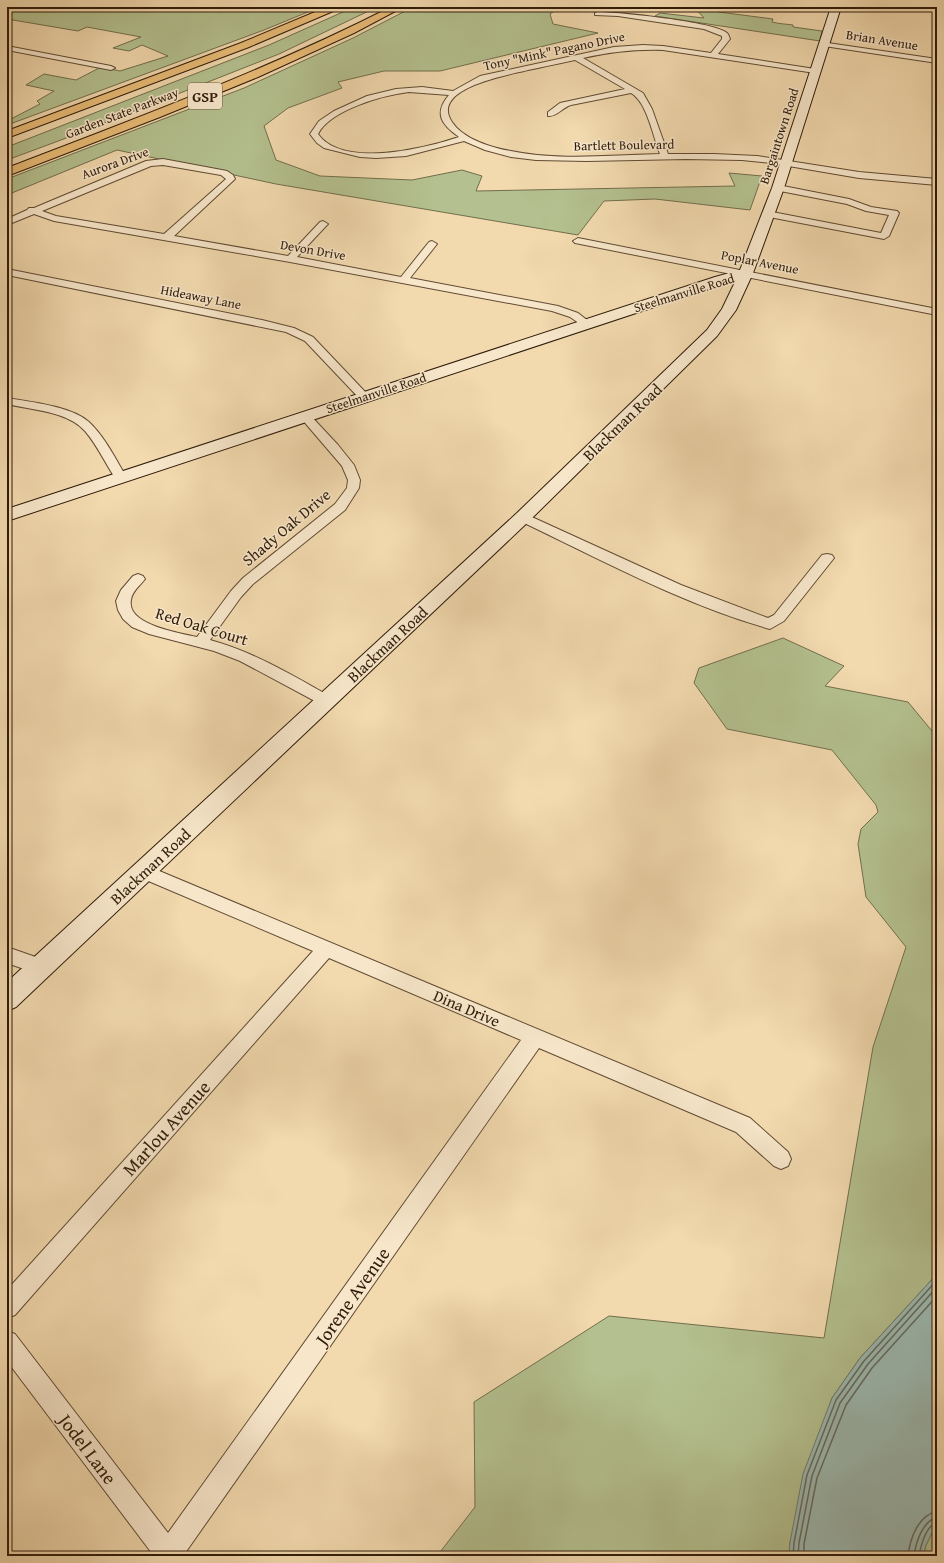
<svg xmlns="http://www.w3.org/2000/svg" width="944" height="1563" viewBox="0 0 944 1563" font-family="'Gentium Book Plus',serif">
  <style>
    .green { fill: #b4c08f; stroke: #726e4c }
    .water { fill: #9cb9b1; stroke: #717a6e }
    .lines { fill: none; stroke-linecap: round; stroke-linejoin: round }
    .shore { stroke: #666a5e; stroke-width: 1.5 }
    .minor-casing { stroke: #604b33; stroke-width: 2 }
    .secondary-casing { stroke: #301c0a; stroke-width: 2 }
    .motorway-casing { stroke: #301c0a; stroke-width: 2 }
    .minor { fill: #f7e6ca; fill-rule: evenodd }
    .secondary { fill: #f7e6ca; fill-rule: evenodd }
    .motorway { fill: #e9bc77; fill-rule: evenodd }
    .labels { text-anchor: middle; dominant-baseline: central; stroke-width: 3; stroke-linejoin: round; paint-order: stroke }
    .far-street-label { font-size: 13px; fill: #301c0a; stroke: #f7e6ca }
    .shield { fill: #f7e6ca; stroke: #6c5944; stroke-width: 1 }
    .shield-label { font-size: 15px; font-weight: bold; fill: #301c0a }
    .street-label { font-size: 16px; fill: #301c0a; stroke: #f7e6ca }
    .near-street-label { font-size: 19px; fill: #301c0a; stroke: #f7e6ca }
  </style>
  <rect width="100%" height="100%" fill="#f2d9ae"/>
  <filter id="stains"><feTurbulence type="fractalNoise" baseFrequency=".005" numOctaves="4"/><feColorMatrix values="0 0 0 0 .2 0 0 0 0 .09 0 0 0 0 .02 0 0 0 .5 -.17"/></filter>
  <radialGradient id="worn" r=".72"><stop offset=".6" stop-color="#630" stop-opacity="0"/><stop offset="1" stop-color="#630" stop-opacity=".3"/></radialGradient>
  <path class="green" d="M7,7H209L221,12L230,7H320L264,30L10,124L7,121L40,104L37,101L54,91L26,85L44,74L76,80L101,67L120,71L168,56L142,45L129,51L113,48L141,37L87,27L78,31L7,19Z
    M354,7H377L279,54L61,140L7,160V147L269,45Z
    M413,7H560L550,14L553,24L598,33L440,71H384L338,82L342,88L288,108L264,126L276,160L320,176L412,180L462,170L482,176L476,191L735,186L729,173L762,176L750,210L655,199L604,201L578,235L276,184L117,150L7,195V179L244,88L353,38Z
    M694,7L708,8L719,12L773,19L772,22C780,24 786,24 793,25V27L822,31L820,41L655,16L660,13L704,18Z
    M783,638L844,666L825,686L908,702L937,737V1274L860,1358L832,1398L790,1542L789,1556H437L475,1507L474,1402L609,1316L824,1338L873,1047L906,947L866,897L858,844L861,829L878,812L876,805L832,750L727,729L694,683L699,668Z
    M937,1523V1556H923L926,1545Z"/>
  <path class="water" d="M937,1274V1523L926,1545L923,1556H789L790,1542L803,1474L832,1398L860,1358Z"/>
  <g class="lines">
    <path class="shore" d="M793,1556L794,1543L807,1475L836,1400L864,1361L937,1280
      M798,1556L799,1543L812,1476L840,1403L868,1364L937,1287
      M804,1556V1544L817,1478L846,1405L872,1368L937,1296
      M908,1556C910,1538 918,1516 937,1511
      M914,1556C916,1542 922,1522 937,1517
      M919,1556C921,1545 925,1527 937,1522"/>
    <g class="minor-casing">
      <path id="minor" d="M597,12C617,12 716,22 727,33C729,35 729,37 730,39L718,54L815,69L819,71L815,73L663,50C635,49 610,52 583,58L643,93L652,109L668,154H714L757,156L859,172L937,179V185L859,178L771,163L742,160L686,159L587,161L536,160L511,157L485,150L464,141L406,156L376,158L360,157L324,148L317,143L310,134L319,121L334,111L367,96L396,89L422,87L453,91L480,76L614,47L643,45L663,46L711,53L722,39V36L704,29L618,16L595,15V13ZM575,60L625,89L560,103L548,112V116C557,117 563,107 571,105L631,93C647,102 653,136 660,154C611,155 559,161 511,151C492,148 463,139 452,122C429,88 509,75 528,70C544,67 560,63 575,60ZM409,92L449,95C433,114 442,125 459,137C426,148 343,169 318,134C330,110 383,95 409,92Z
        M821,42L937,59V63L824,46H821Z
        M7,46L111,66L115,68L111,70L7,50Z
        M163,159L227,171L233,175L235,179L174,236L288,256L320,222L323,221L328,224L326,226L297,257L401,277L429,242L432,241L437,244L410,278L558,306L578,313L592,324L591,326H583L570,317L552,311L290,262L54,221L34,214L7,225V219L27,210L29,208H34L146,161ZM163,165L221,175L226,179L164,234L56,216L42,211L151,166Z
        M778,185L849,199L871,207L897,211L899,213L889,236L884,239L764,216L762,214L764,212L767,211L881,233L889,215L866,211L847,204L775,190L774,188Z
        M578,238L937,309V315L575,243L573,241Z
        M7,269L262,320L294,328L313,337L370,397L368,399H360L305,341L286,332L7,275Z
        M7,398C31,402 71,406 89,422C105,437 116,460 127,478L125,481H117C106,465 98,446 85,431C67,411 32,410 7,404Z
        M306,413L310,415L338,445L354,465L360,480L359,488L345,510L253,584L241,597L210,640C254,652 292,675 331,697L334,701L331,705L326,707L240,661L214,651L149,634L132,627L123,619L118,610L116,601L121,590L133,576L138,574L143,576L145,579C140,586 132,591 131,600C126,625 180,633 197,637L231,591L243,578L335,504L347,488L348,480L342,466L300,417L302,415Z
        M523,513L681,585L768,618L774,615L822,555L827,554L832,555L834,558L784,621L770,629C682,604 600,559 518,520L517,517L518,514Z
        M145,865L750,1118L788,1152L791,1159L788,1166L781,1169L774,1166L736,1132L539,1048L183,1556H154L7,1361V1331L15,1334L168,1533L521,1040L329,958L15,1315L7,1318V1290L313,951L139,877L136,872L139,867Z
        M7,947L47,961L50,967L47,973L41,975L7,963Z"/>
    </g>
    <g class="secondary-casing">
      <path id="secondary" d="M831,7H841L784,188L753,273L736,310L717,336L529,521L16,1007L7,1011V982L517,513L707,330L722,309L736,280L7,521V509L715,277L740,270L772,188Z"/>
    </g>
    <g class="motorway-casing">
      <path id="motorway" d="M327,7H340L338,9L249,47L7,138V131L241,43Z
        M391,7H403L354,33L258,77L160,117L7,176V168C137,118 267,70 391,7Z"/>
    </g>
    <use href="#minor" class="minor"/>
    <use href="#secondary" class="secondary"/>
    <use href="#motorway" class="motorway"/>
  </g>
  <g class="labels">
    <g class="far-street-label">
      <text transform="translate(882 40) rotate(9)">Brian Avenue</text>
      <text transform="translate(554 51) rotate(-12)">Tony "Mink" Pagano Drive</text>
      <text transform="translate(122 113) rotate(-21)">Garden State Parkway</text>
      <text transform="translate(779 136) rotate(-72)">Bargaintown Road</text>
      <text transform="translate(624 145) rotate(-1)">Bartlett Boulevard</text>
      <text transform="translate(115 163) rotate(-20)">Aurora Drive</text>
      <text transform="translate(313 250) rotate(10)">Devon Drive</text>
      <text transform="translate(760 262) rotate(11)">Poplar Avenue</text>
      <text transform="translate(684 293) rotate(-17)">Steelmanville Road</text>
      <text transform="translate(201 297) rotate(11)">Hideaway Lane</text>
      <text transform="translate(376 393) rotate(-18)">Steelmanville Road</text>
    </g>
    <rect class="shield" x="188" y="83" width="34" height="26" rx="3"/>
    <g class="shield-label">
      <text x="205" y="96">GSP</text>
    </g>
    <g class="street-label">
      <text transform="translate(622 422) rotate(-44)">Blackman Road</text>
      <text transform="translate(286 527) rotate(-40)">Shady Oak Drive</text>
      <text transform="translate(202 626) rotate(17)">Red Oak Court</text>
      <text transform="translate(387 644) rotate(-43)">Blackman Road</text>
      <text transform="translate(150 866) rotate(-43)">Blackman Road</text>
      <text transform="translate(467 1008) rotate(23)">Dina Drive</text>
    </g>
    <g class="near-street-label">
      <text transform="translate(166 1128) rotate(-48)">Marlou Avenue</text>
      <text transform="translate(352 1296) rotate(-55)">Jorene Avenue</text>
      <text transform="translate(88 1449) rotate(53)">Jodel Lane</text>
    </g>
  </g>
  <rect width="944" height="1563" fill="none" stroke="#f2d9ae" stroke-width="24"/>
  <rect x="8" y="8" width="928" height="1547" fill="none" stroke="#301c0a" stroke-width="2"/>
  <rect x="12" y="12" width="920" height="1539" fill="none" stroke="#301c0a"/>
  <rect width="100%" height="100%" filter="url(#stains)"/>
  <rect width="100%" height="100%" fill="url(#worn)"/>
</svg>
